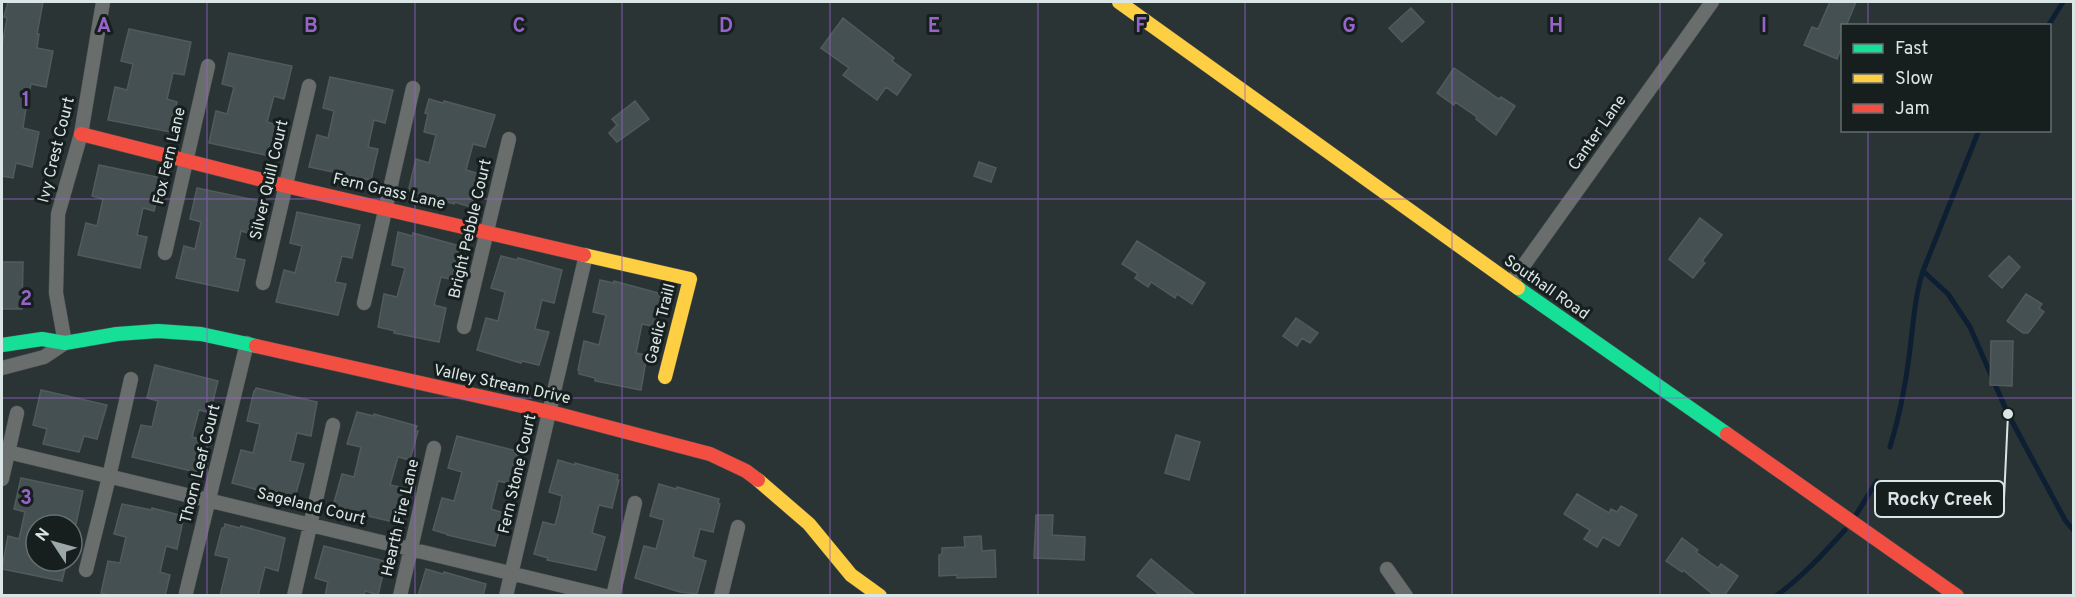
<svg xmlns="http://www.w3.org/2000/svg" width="2075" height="597" viewBox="0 0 2075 597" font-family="Overpass,sans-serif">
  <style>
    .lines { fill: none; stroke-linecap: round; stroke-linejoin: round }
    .stream { stroke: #0e1e33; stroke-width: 5 }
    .building { fill: #445052; stroke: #535a5c; stroke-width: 1.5 }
    .street-casing { stroke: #474f50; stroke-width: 15 }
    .fast-casing { stroke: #474f50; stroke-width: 15 }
    .slow-casing { stroke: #474f50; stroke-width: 15 }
    .jam-casing { stroke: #474f50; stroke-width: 15 }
    .street { stroke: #696d6c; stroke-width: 14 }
    .fast { stroke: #16e098; stroke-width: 14 }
    .slow { stroke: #ffcf43; stroke-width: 14 }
    .jam { stroke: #f24e42; stroke-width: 14 }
    .grid { fill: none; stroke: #9864ca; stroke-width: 1.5; stroke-opacity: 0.55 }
    .labels { text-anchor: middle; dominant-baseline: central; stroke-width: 6; stroke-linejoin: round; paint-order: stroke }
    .street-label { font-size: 16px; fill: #dae5e5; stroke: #161e1e }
    .grid-label { font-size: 20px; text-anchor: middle; font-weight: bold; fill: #9864ca; stroke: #161e1e; stroke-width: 6; stroke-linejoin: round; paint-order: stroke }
    .leader { fill: none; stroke: #dae5e5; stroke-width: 2 }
    .callout-dot { fill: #dae5e5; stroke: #161e1e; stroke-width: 2 }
    .callout { fill: #161e1e; stroke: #dae5e5; stroke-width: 2 }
    .callout-label { font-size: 18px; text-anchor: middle; font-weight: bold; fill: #dae5e5 }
  </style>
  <rect width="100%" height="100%" fill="#2a3435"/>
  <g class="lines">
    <path class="stream" d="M2048,26L2063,2
      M1923,271L1948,294L1970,327L2008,414L2065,520L2074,531
      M1890,447C1899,418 1905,388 1909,357C1913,328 1914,299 1923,271L1979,130
      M1854,518L1877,481
      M1776,596C1802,577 1824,553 1845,530"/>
  </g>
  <path class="building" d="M8,2H43L37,34H39L37,48L53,51L46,87L31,84L25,114L23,128L39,132L32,167L16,163L13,178L2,176V46L7,18L4,17Z
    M1830,2H1856L1846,26H1842V45L1837,59L1804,45L1812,27L1818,29Z
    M1411,8L1424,22L1402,42L1389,28Z
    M843,18L894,58L892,61L911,75L897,95L886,87L877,100L843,75L849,68L821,48Z
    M129,29L191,42L184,75L173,73L167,99L177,102L170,132L108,120L115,87L127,90L133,64L121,61Z
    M229,53L292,66L284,99L274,96L267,122L278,125L270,156L209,143L216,111L227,114L234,87L222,84Z
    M1454,68L1499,99L1501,97L1515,106L1496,135L1476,119L1477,117L1455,102L1454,105L1437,93Z
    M330,77L393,90L385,123L374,120L368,147L378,149L371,180L309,167L317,135L328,138L334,111L323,108Z
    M429,99L443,103L444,101L495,115L485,147L473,144L466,170L480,174L471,207L454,202V204L410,191V189L409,188L416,159L429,163L436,135L424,132L428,114L425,113Z
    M635,101L649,119L617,142L609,133L617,125L612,119Z
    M979,162L996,168L991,182L974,176Z
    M99,165L162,178L154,211L143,208L137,235L147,237L140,268L78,255L86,223L97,226L103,199L92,196Z
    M197,188L260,201L252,234L241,231L235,258L245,260L238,291L176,278L184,246L195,249L201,222L190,219Z
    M297,212L360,225L352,258L342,256L335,282L346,284L338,315L276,302L284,270L295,273L302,246L290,243Z
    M1700,218L1722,235L1702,261L1705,263L1693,278L1669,259Z
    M398,232L412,236L413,233L460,246L459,251H461L454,280L441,277L434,305L446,308L439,342L394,333L395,331L378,327L384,294L397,297L405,268L392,265Z
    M1137,241L1205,283L1192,304L1177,294L1175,298L1151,282L1148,287L1135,278L1138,274L1122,264Z
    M501,256L517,260L518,258L562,270L554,303L542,300L535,329L549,332L539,365L522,361L521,363L477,350L486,318L498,321L505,292L491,288Z
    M2009,256L2020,267L2002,288L1989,276Z
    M2,262H23L22,309H2Z
    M600,280L614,283V281L662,294L661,298L663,299L656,327L642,324L636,353L647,355L641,390L595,381V378L579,374V371L578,370L584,341L599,345L606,315L593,312Z
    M2026,294L2042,304L2039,308L2044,312L2028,333H2023L2007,321Z
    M1296,318L1318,333L1310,343L1302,338L1297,346L1283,336Z
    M1991,341H2013L2012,386L1990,385Z
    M155,365L218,381L210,413L199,410L192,437L204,440L196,472L132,457L141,425L152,427L158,401L147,398Z
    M256,388L317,402L311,436L297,433L290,461L304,464L295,497L277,493V495L232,483L241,450L253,453L260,424L247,421L254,391H255Z
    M41,390L107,405L97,439L84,436L79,452L43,444L47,429L33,425Z
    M357,412L374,416V414L417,426L415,431H418L410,460L398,457L390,485L404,488L394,522L346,511V509L333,506L342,474L354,477L361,447L347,444Z
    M1176,435L1200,442L1189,480L1165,473Z
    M457,436L517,451L516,455L518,456L511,484L498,481L491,509L504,513L495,546L447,535V534L433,530L442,498L454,501L462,472L448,468Z
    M558,460L575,465V463L618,475L617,480H619L612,508L599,505L592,533L605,537L596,570L547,560L548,558L534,554L543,522L555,525L559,510L562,496L549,492Z
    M21,478L83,491L76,524L65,522L64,525H36V561H67L62,581L2,569L8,536L19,539L25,512L14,509Z
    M659,484L676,489L677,487L719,499L718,503L720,504L713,532L700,529L693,557L706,561L697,594L680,592L635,578L644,546L656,549L664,520L650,516Z
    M1577,494L1609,513L1611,509L1617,512L1621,506L1637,515L1619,546L1603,537L1597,547L1584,539L1590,530L1564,514Z
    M122,504L152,510V508L184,516L177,549L166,546L160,572L170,575L165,596H112L101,593L108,561L120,563L126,537L114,534Z
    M1036,515H1053L1052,535L1085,537L1084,560L1034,558Z
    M225,524L240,528L241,526L285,538L278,571L265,567L258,596H220L229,558L215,555L222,528H224Z
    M981,536L982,551L995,550L996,577L957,578V575L939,576V555L942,554V548L965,547L964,537Z
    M1682,538L1698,550L1696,552L1718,568L1721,564L1738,576L1724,596H1715L1683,570L1682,572L1666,561Z
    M324,546L384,561L383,565L385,566L378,595L365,591L364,596H325L328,582L315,578Z
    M1151,559L1163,569L1196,596H1161L1137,576Z
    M426,569L443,574L444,572L486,584L483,596H418Z"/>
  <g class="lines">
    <g class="street-casing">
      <path id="street" d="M165,253L208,66
        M263,283L309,86
        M1511,283L1712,2
        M364,303L413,88
        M464,327L509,139
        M2,368L44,357L65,343L56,293L58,214L81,134L103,2
        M8,452L605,596
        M2,479L17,413
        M1387,569L1406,596
        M86,570L109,477L131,379
        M186,593L247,343
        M294,596L333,425
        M400,596L434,448
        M506,596L586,255
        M613,596L635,503
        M721,596L738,527"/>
    </g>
    <g class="fast-casing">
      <path id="fast" d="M1518,288L1727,434
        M2,345L42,339L65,343L117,334L158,331L201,334L256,346"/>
    </g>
    <g class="slow-casing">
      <path id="slow" d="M1119,2L1518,288
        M584,255L690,279L665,377
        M758,480L809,524L851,575L880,596"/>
    </g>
    <g class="jam-casing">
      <path id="jam" d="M81,134L286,186L584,255
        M256,346L558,414L710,454L746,471L758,480
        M1727,434L1957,596"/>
    </g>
    <use href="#street" class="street"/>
    <use href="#fast" class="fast"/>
    <use href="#slow" class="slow"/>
    <use href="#jam" class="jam"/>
  </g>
  <path class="grid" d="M207,2V596M415,2V596M622,2V596M830,2V596M1038,2V596M1245,2V596M1452,2V596M1660,2V596M1868,2V26M1868,130V596M2,199H2074M2,398H2074"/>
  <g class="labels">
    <g class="street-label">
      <text transform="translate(1598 133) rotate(-55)">Canter Lane</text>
      <text transform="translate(57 150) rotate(-76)">Ivy Crest Court</text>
      <text transform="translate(170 156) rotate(-77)">Fox Fern Lane</text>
      <text transform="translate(270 180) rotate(-77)">Silver Quill Court</text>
      <text transform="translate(389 192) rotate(13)">Fern Grass Lane</text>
      <text transform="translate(471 229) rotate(-77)">Bright Pebble Court</text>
      <text transform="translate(1546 288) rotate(35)">Southall Road</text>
      <text transform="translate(661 324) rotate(-76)">Gaelic Traill</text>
      <text transform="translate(502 385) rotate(12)">Valley Stream Drive</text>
      <text transform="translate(201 464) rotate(-76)">Thorn Leaf Court</text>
      <text transform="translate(518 474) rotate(-77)">Fern Stone Court</text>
      <text transform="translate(311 507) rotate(14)">Sageland Court</text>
      <text transform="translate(401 518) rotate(-77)">Hearth Fire Lane</text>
    </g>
  </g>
  <g class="grid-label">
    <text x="104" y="32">A</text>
    <text x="311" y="32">B</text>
    <text x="519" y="32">C</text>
    <text x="726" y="32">D</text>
    <text x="934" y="32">E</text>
    <text x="1141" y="32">F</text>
    <text x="1349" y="32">G</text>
    <text x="1556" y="32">H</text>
    <text x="1764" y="32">I</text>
    <text x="26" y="106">1</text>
    <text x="26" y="305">2</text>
    <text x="26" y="504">3</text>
  </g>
  <path class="leader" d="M2008 414L2004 499"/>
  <circle class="callout-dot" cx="2008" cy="414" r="6"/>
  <rect class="callout" x="1875" y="481" width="129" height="36" rx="6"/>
  <g class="callout-label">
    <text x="1940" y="505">Rocky Creek</text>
  </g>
  <rect width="2075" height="597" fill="none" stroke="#dae5e5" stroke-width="6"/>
  <rect x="1841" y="24" width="210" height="108" fill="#161e1e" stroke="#646e6e" stroke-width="1.5"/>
  <rect x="1853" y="44" width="30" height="9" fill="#16e098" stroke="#646e6e" stroke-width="1.5"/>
  <text x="1895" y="54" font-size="18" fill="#dae5e5">Fast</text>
  <rect x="1853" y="74" width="30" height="9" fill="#ffcf43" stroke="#646e6e" stroke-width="1.5"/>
  <text x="1895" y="84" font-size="18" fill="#dae5e5">Slow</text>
  <rect x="1853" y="104" width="30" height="9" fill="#f24e42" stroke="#646e6e" stroke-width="1.5"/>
  <text x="1895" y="114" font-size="18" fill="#dae5e5">Jam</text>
  <g transform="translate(54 543) rotate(306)"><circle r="28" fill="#161e1e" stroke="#646e6e" stroke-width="1.5"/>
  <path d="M0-4.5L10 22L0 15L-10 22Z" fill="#9ca7a7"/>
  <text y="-9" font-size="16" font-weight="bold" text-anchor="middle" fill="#dae5e5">N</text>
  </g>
</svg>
